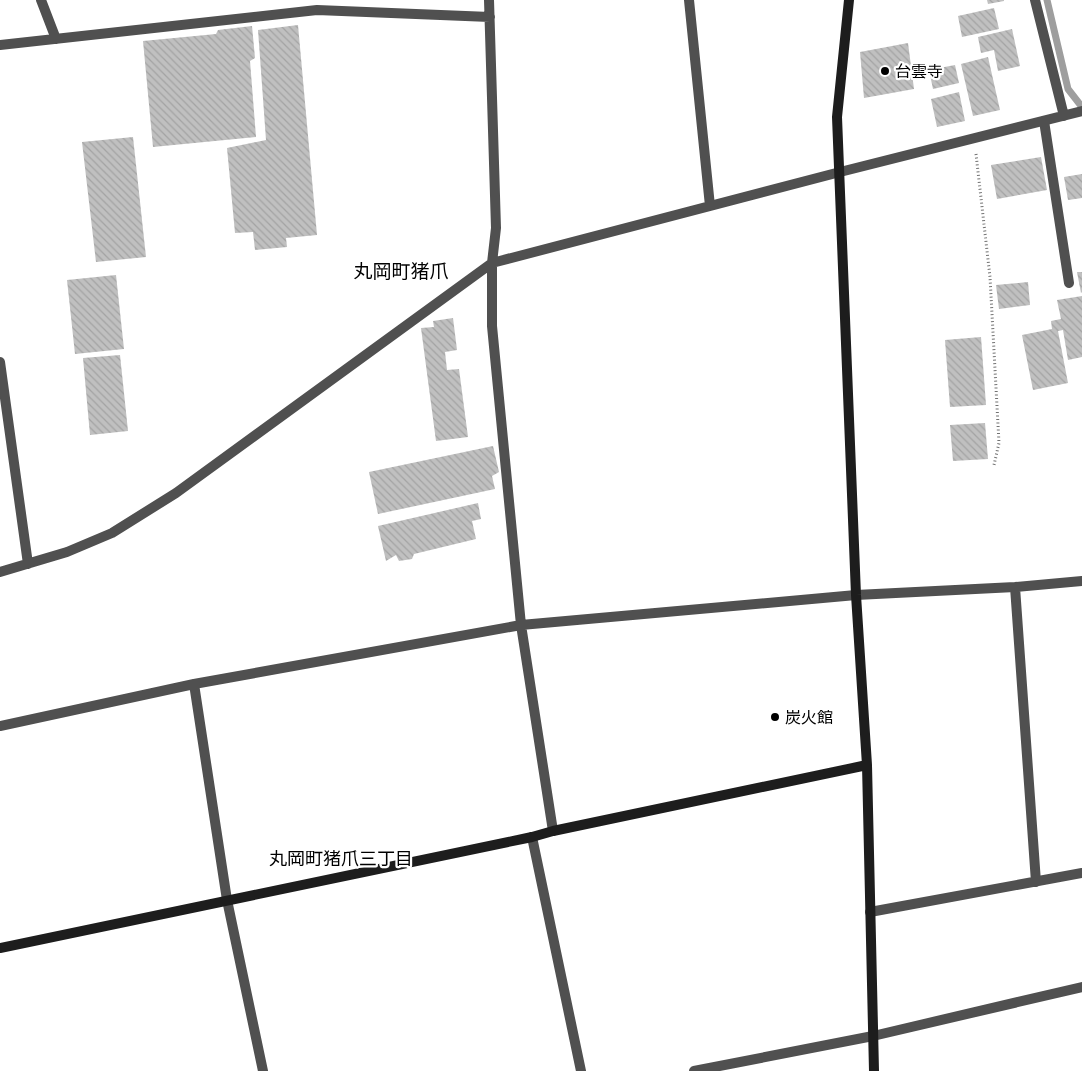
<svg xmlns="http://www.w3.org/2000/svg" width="1082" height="1071" viewBox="0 0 1082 1071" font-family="Montserrat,'Noto Sans JP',sans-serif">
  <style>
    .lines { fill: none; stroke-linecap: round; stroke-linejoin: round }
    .stream { stroke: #9e9e9e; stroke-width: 7 }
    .building { fill: url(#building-back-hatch) }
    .path { stroke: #727272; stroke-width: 3; stroke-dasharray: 1 2.5; stroke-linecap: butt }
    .lane { stroke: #505050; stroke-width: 10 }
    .street { stroke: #505050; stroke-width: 10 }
    .secondary { stroke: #1d1d1d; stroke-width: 10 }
    .poi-dot { fill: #000; stroke: #fff; stroke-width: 2 }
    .labels { text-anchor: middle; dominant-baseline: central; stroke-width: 4.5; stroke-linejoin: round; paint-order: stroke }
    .poi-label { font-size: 16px; fill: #000; stroke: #fff; text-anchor: start }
    .neighbourhood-label { font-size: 18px; fill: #000; stroke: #fff }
    .quarter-label { font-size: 19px; fill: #000; stroke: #fff }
  </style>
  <defs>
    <pattern id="building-back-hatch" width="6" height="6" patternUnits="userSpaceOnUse" patternTransform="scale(1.25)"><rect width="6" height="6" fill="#c0c0c0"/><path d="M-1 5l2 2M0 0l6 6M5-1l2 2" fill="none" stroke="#a3a3a3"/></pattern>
  </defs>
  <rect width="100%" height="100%" fill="#fff"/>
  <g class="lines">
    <path class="stream" d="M1047,0L1068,89L1082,107"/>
  </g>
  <path class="building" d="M987,0H1004V1L988,4Z
    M994,8L999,29L962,37L958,16Z
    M298,25L317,235L286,238L287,247L255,250L253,232L235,233L227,148L266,140L258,30Z
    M252,26L255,58L250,61L256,137L153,147L143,41L216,34L218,30Z
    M1012,29L1020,66L998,71L994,50L981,53L978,37Z
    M908,43L914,89L864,98L860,52Z
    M988,57L1000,110L973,116L961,64Z
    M955,65L959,83L933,89L929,70Z
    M959,92L965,121L937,127L931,99Z
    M133,137L146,257L96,262L82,142Z
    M1041,157L1047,190L997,199L991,165Z
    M1082,174V198L1068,200L1064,177Z
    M1077,272H1082V292L1081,293Z
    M116,275L124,349L75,354L67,280Z
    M1028,282L1030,305L999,309L996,285Z
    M1082,296V357L1068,360L1063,330L1058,331L1068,383L1033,390L1022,335L1052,329L1051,321L1061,319L1057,300Z
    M453,318L457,350L445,352L447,370L459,369L468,437L436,441L421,328L434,327L433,321Z
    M981,337L986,405L950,407L945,340Z
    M120,355L128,431L90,435L83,358Z
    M985,423L988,459L953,461L950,425Z
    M493,446L499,472L492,476L495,489L378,514L369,472Z
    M478,503L481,519L472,521L476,539L414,554L412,559L399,561L396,555L386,561L378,526Z"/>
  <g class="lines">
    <path class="path" d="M976,154L990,277L999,443L994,465"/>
    <path class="lane" d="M1044,121L1069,283"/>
    <path class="street" d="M41,0L56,39
      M489,0L496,228L492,263V326L521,625L553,831
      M689,0L710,206
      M1035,0L1064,116
      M0,45L317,10L490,17
      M0,362L28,564
      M0,572L67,552L112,533L176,493L492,263L840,172L1082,111
      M1015,587L1036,882
      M194,684L227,900L263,1071
      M0,726L194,684L521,625L856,595L1015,587L1082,581
      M532,837L581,1071
      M870,912L1082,873
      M694,1071L873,1036L1082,987"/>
    <path class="secondary" d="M849,0L837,117L856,595L867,765L874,1071
      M0,948L532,837L553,831L867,765"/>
  </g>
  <g class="poi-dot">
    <circle cx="885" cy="71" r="5"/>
    <circle cx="775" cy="717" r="5"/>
  </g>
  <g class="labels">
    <g class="poi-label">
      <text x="895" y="71">台雲寺</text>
      <text x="785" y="717">炭火館</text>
    </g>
    <g class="neighbourhood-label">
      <text x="341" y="859">丸岡町猪爪三丁目</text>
    </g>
    <g class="quarter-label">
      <text x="401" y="271">丸岡町猪爪</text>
    </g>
  </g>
</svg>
